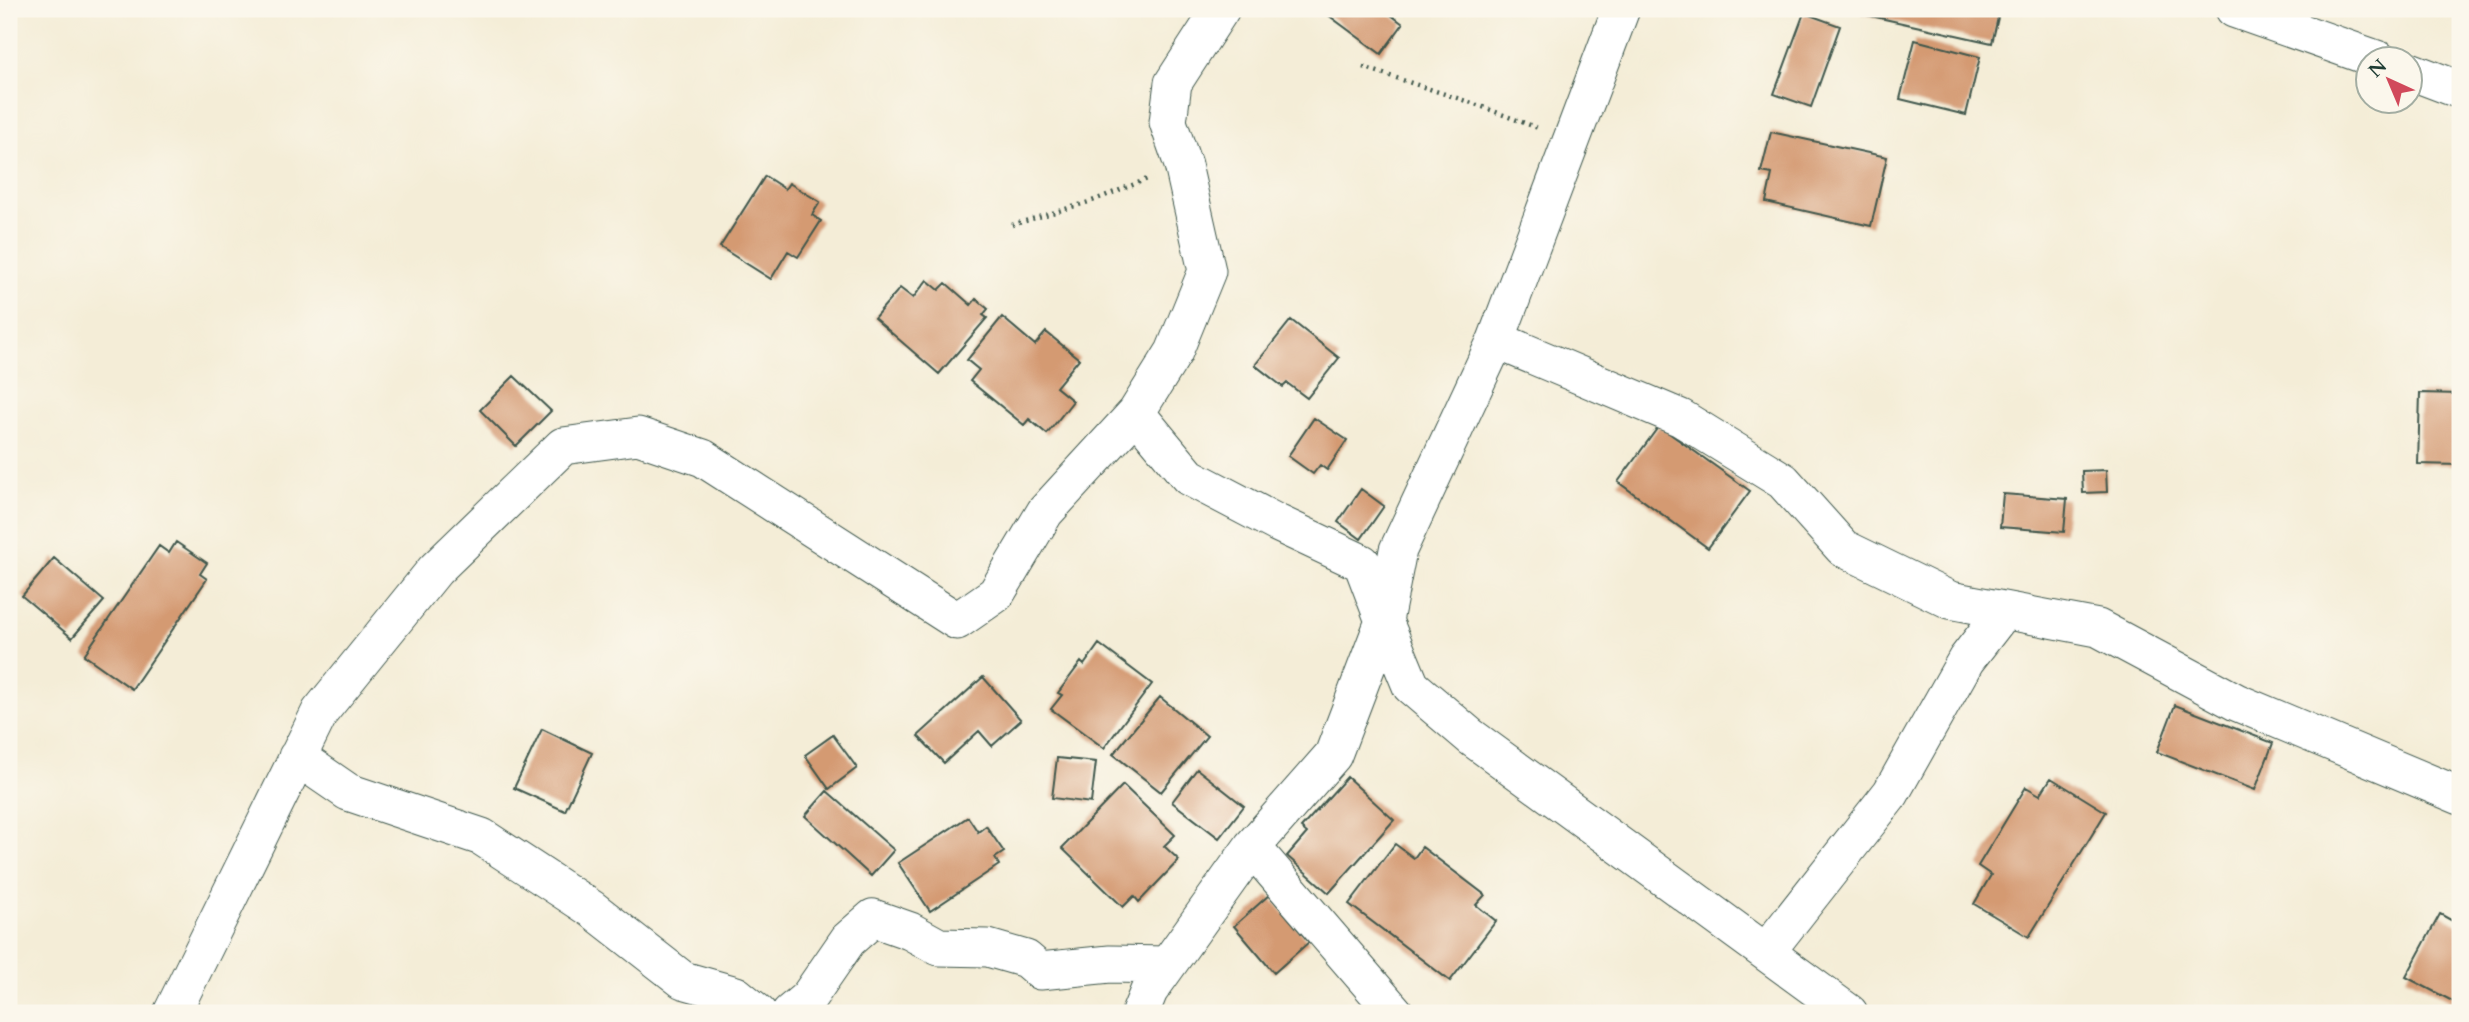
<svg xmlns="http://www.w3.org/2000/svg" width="2469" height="1022" viewBox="0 0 2469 1022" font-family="Cardo,serif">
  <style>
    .building { fill: #d49a72 }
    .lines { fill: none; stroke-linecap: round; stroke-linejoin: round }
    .minor-casing { stroke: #3f574c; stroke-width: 39 }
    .path { stroke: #3f574c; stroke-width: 4.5; stroke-dasharray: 2 5; stroke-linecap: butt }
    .minor { stroke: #fff; stroke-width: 37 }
  </style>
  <rect width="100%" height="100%" fill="#fbf7ec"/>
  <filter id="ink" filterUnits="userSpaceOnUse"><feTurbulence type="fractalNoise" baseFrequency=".0143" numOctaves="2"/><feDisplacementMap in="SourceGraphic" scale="14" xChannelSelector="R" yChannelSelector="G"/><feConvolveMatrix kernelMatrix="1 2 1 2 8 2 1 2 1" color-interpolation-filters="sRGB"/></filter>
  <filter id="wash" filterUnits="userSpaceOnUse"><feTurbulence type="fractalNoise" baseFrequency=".00686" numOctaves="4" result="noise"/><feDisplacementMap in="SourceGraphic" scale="28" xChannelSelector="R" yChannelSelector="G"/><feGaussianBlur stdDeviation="1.57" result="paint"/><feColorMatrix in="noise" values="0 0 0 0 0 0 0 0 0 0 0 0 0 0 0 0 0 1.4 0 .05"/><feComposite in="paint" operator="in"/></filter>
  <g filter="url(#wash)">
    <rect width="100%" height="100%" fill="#f4edd7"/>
    <g id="blocks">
      <path class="building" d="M1320,9H1383L1403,24L1381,54Z
        M1864,9H2000L1992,43L1862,14Z
        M1804,13L1840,26L1811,107L1774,94Z
        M1915,40L1980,57L1966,115L1900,99Z
        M1771,132L1887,157L1871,226L1766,202L1772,174L1761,172Z
        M765,176L785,189L789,183L820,202L812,215L821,221L798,257L788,251L771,279L720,247Z
        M927,280L939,290L946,283L971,305L976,299L988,309L983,315L987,318L939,374L874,318L900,288L913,298Z
        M1002,317L1035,345L1046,332L1079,359L1056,387L1073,401L1047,434L1029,419L1024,425L970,381L979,370L967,360Z
        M1291,320L1339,358L1307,398L1287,383L1283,387L1255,365Z
        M514,376L551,411L516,446L480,410Z
        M2420,393L2460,394V465L2418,464Z
        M1314,418L1347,440L1327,470L1320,465L1313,474L1288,456Z
        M1659,426L1750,491L1708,548L1618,482Z
        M2106,470L2107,492L2083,493L2082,471Z
        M1361,489L1384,506L1361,539L1338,522Z
        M2003,494L2067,499L2064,532L2000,527Z
        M176,542L207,563L200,574L207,579L132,689L84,655L159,546L169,553Z
        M54,558L104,601L72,638L22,596Z
        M1099,644L1152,684L1104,748L1051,709L1062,695L1058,693L1081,662L1084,665Z
        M983,677L1021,720L992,746L979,731L944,763L918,736Z
        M1160,697L1207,736L1161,792L1113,754Z
        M2175,705L2273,743L2255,790L2157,752Z
        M542,729L592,753L565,811L514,788Z
        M833,735L857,768L829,789L805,755Z
        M1057,758L1096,762L1091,803L1052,798Z
        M1197,769L1244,806L1219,838L1172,802Z
        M1347,777L1394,820L1329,893L1287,856L1307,833L1301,828Z
        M2051,778L2106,812L2029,937L1974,904L1991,875L1978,866L2026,787L2040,795Z
        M1123,785L1175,835L1164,846L1179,860L1139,902L1134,896L1123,907L1062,848Z
        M827,791L894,850L871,876L805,816Z
        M968,817L978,832L986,826L1004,852L995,858L999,865L930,911L898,863Z
        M1395,844L1414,858L1422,847L1485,895L1476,905L1496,921L1450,981L1349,904Z
        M1269,895L1309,942L1274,973L1234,926Z
        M2440,914L2460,925V1005L2406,977Z"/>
    </g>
  </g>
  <g filter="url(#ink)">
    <use href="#blocks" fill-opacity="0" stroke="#3f574c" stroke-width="2"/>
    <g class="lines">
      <g class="minor-casing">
        <path id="minor" d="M1621,9L1496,340L1398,550L1384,621L1411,686L1471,737L1849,1013
          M2234,9L2379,60
          M2410,71L2460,90
          M1496,340L1681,418L1783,481L1843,548L1950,600L2098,628L2236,702L2460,796
          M1136,413L1189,477L1277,523L1362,563L1384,621L1333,755L1252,847L1149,991L1140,1013
          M297,757L348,792L482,837L592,909L683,980L736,995L758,1013
          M1252,847L1395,1013
          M1766,952L1891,793L1966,660L2004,611
          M172,1013L320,712L435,570L563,446L638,436L703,458L957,621L996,594L1045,512L1136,413L1174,352L1207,271L1183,165L1168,122L1173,83L1221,9
          M790,1013L808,998L848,940L873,918L910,931L939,947L988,948L1026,959L1040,971L1110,964L1167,965"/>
      </g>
      <path class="path" d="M1363,67L1472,103L1538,128
        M1012,225L1092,201L1150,178"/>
      <use href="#minor" class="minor"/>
    </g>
  </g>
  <rect width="2469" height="1022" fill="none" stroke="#fbf7ec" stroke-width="35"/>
  <g transform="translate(2389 80) rotate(316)"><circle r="33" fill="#fbf7ec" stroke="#a3ada2" stroke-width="2"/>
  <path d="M0-5L12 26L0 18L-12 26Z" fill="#d1495b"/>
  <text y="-10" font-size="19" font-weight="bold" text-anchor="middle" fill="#1f3d34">N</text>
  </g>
</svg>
